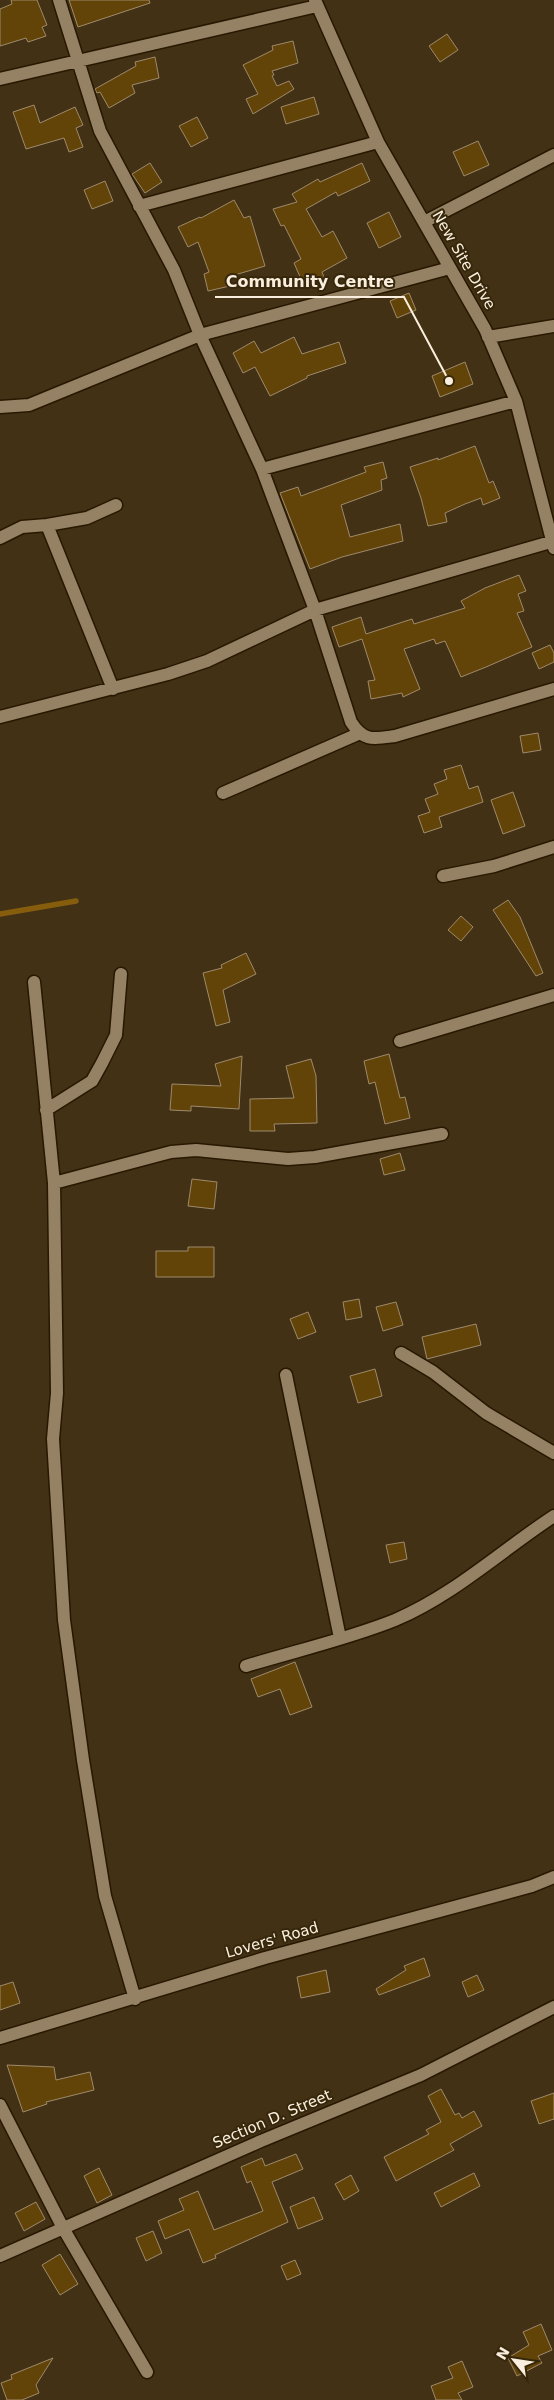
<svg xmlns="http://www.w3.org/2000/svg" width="554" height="2400" viewBox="0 0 554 2400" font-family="'DejaVu Sans',sans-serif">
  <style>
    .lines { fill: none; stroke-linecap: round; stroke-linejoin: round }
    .stream { stroke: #855d0c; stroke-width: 5.5 }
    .building { fill: #634408; stroke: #9e8a6c }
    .minor-casing { stroke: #281800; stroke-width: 15 }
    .minor { stroke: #958164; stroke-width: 12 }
    .labels { text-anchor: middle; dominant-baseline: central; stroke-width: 4; stroke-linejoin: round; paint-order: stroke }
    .street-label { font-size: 15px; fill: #faefdf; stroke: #37270b }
    .leader { fill: none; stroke: #faefdf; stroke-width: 2 }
    .callout-dot { fill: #faefdf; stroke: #37270b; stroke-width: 2 }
    .callout-label { font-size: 16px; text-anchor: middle; font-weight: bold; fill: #faefdf; stroke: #37270b; stroke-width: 4; stroke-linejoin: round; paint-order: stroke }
  </style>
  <rect width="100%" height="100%" fill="#423115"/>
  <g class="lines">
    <path class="stream" d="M0,914L76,901"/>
  </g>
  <path class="building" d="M11,0H37L47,25L42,27L46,36L28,42L26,38L0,46V9L12,4Z
    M69,0H149L150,3L78,27Z
    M447,34L458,50L440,62L429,46Z
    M293,41L298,63L272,71L274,75L272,76L277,86L289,81L294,89L253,114L246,99L258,94L243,65L273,50L272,46Z
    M155,57L159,78L132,85L135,93L109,108L100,92L97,93L95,89L136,66L135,62Z
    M314,97L319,114L286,124L281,107Z
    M34,105L40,123L75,107L83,125L76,128L83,147L69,152L64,138L26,149L13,112Z
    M197,117L208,138L191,147L179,126Z
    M478,141L489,165L464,176L453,152Z
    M150,163L162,182L145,193L132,174Z
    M362,163L370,181L338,196L336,192L306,209L322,237L333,231L347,258L322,272L324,277L304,286L294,263L301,259L284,225L281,226L273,209L297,202L292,194L318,179L320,182Z
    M105,181L113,201L92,209L84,190Z
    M234,200L244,218L250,216L265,266L228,277L230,286L208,291L204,274L209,272L198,242L188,247L178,227L200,217L201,218Z
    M389,212L401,237L379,248L367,223Z
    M409,293L416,310L397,318L390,301Z
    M294,337L302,354L339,342L346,363L307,376V378L270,396L255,367L243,373L233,353L254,341L261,353Z
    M465,362L473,384L440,397L432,376Z
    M475,446L489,483L493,481L500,498L483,505L481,498L465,504L445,513L447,522L428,526L421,498L410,467L438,458V460Z
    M383,462L387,478L381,480L382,490L341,505L350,537L400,524L403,541L342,557L310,569L280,493L298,487L301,496L366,472L364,467Z
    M519,575L526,591L518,594L524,611L517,613L532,647L486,667L461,677L445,641L436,644L434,639L404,649L420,689L403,697L402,693L371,699L368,681L375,680L362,639L339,647L332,627L361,617L366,634L412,619L414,624L465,608L461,601L485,588Z
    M550,645L554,653V662L539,669L532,653Z
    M538,733L541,750L523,753L520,736Z
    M461,765L469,789L478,786L483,802L439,817L442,827L424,833L418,816L430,812L425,799L438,794L434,784L447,779L444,770Z
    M513,792L525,826L503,834L491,800Z
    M508,900L520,917L543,973L536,976L493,910Z
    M461,916L473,927L461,941L448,930Z
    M246,953L256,974L223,990L230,1022L216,1026L203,973L222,968L221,965Z
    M389,1054L400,1098L405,1097L410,1118L385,1124L375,1082L369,1084L364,1061Z
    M242,1056L239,1109L191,1106V1111L170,1110L172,1084L221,1086L215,1064Z
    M311,1059L316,1076L317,1123L274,1124L275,1131H250V1099L294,1098L286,1066Z
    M400,1153L405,1170L384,1175L380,1159Z
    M192,1179L217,1182L214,1209L188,1206Z
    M188,1247H214V1277H156V1251H188Z
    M359,1299L362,1317L346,1320L343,1302Z
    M396,1302L403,1325L383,1331L376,1307Z
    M308,1312L316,1332L298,1339L290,1319Z
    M476,1324L481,1345L427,1359L422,1337Z
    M375,1369L382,1396L358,1403L350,1376Z
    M404,1542L407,1559L390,1563L386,1545Z
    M295,1662L312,1707L290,1715L280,1689L258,1697L251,1679Z
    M424,1958L430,1976L379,1995L376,1989L406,1970L404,1966Z
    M326,1970L330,1992L301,1998L297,1977Z
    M477,1975L484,1990L468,1997L462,1982Z
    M13,1982L20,2003L0,2010V1986Z
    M7,2065L54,2067L56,2080L90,2072L94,2090L46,2102L47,2104L23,2112Z
    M441,2089L455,2115L459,2113L462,2118L474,2111L482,2126L450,2144L454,2150L396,2181L384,2157L429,2134L426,2130L441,2122L428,2096Z
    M554,2093V2119L539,2124L531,2101Z
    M296,2154L303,2169L272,2182L288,2222L215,2255L216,2258L203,2263L189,2229L165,2239L158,2221L184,2210L179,2199L198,2191L214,2230L263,2211L251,2181L247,2183L241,2167L262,2158L265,2166Z
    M99,2168L112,2195L97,2203L84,2176Z
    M474,2173L480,2186L441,2207L434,2193Z
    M351,2175L359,2191L344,2200L335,2184Z
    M314,2197L323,2219L298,2229L290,2207Z
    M36,2202L45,2219L24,2231L15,2213Z
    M153,2231L162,2253L146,2261L136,2238Z
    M60,2254L78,2284L60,2295L42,2265Z
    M295,2260L301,2274L287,2280L281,2266Z
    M541,2324L552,2350L538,2356L542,2363L517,2376L508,2358L529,2345L523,2332Z
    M53,2358L36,2385L39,2393L22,2400H7L1,2383L12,2379L11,2375Z
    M462,2361L473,2387L458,2393L462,2400H436L431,2386L453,2378L448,2367Z"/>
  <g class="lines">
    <g class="minor-casing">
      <path id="minor" d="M59,0L100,131L174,270L200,335L262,469L315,610L351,722C364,742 373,739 395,736L554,689
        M315,0L378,142L485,329L516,401L554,548
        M0,79L317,6
        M139,206L378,142
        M424,222L554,155
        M488,337L554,326
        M0,407L29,405L200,335L450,268
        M262,469L516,401
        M47,525L113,689
        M0,538L22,527L47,525L87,518L116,505
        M0,717L168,674L207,661L315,610L554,541
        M223,793L358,734
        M443,876L494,866L554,847
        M34,982L54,1183L57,1393L53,1439L64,1620L83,1760L105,1896L135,1999
        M400,1041L554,995
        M46,1110L92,1081L102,1063L116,1035L121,974
        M54,1183L171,1152L196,1150L288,1159L315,1157L442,1134
        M401,1353L433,1372L486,1413L554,1453
        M286,1375L340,1638
        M246,1666C295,1651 348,1639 395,1620C454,1595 502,1550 554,1516
        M0,2038L265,1958L532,1886L554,1877
        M0,2105L63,2228L147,2372
        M0,2256L261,2141L421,2075L554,2007"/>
    </g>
    <use href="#minor" class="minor"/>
  </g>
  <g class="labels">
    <g class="street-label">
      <text transform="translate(464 260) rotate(60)">New Site Drive</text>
      <text transform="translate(272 1940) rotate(-16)">Lovers' Road</text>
      <text transform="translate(272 2119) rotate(-23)">Section D. Street</text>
    </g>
  </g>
  <path class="leader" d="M449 381L404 297H215"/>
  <circle class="callout-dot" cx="449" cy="381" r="5"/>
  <g class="callout-label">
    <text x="310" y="287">Community Centre</text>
  </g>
  <g transform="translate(514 2360) rotate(300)" stroke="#37270b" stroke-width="4" paint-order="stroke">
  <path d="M0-4L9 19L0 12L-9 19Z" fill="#faefdf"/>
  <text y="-8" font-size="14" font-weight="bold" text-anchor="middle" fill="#faefdf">N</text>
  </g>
</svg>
